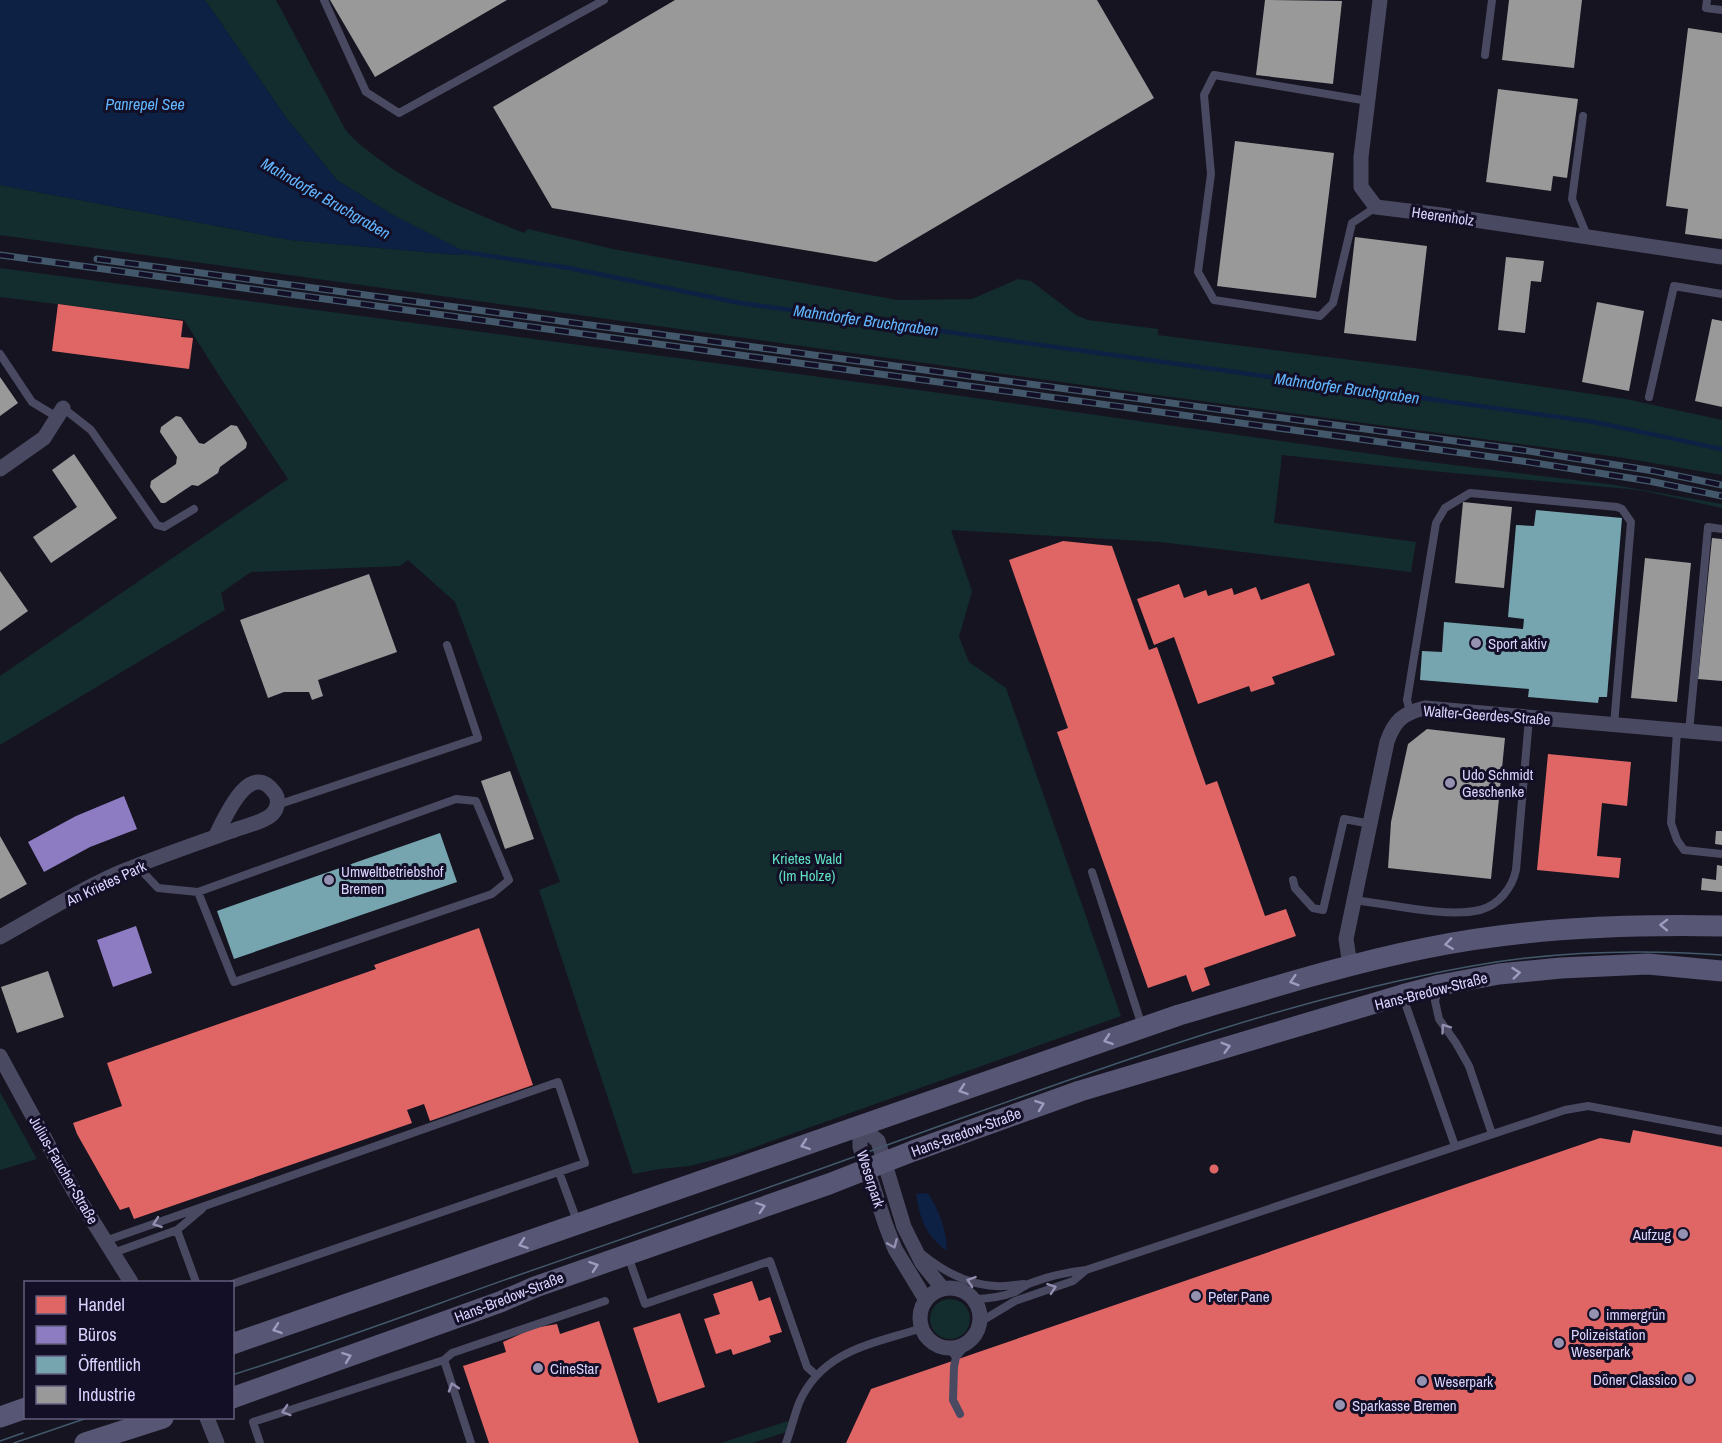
<svg xmlns="http://www.w3.org/2000/svg" width="1722" height="1443" viewBox="0 0 1722 1443" font-family="'Archivo Narrow',sans-serif">
  <style>
    .green { fill: #132c2d }
    .water { fill: #0d2144 }
    .shops { fill: #e06666 }
    .offices { fill: #8e7cc3 }
    .public { fill: #76a5af }
    .industry { fill: #999 }
    .lines { fill: none; stroke-linecap: round; stroke-linejoin: round }
    .stream { stroke: #0d2144; stroke-width: 4.5 }
    .lane { stroke: #4a4962; stroke-width: 8 }
    .street { stroke: #4a4962; stroke-width: 15 }
    .secondary { stroke: #575674; stroke-width: 21 }
    .tram { stroke: #43596b; stroke-width: 1.5 }
    .rail-casing { stroke: #43596b; stroke-width: 7 }
    .rail { stroke: #130f26; stroke-width: 4.5; stroke-dasharray: 14; stroke-linecap: butt }
    .oneway { stroke: #9e9bc0 }
    .oneway2 { stroke: #928eb0 }
    .poi-dot { fill: #9591b1; stroke: #130f26; stroke-width: 2 }
    .labels { text-anchor: middle; dominant-baseline: central; stroke-width: 6; stroke-linejoin: round; paint-order: stroke }
    .street-label { font-size: 15px; fill: #d9d4ff; stroke: #130f26 }
    .poi-label { font-size: 15px; fill: #d9d4ff; stroke: #130f26; text-anchor: start }
    .park-label { font-size: 15px; fill: #5fe0c0; stroke: #130f26 }
    .water-label { font-size: 16px; font-style: italic; fill: #62b6ff; stroke: #130f26 }
  </style>
  <rect width="100%" height="100%" fill="#161421"/>
  <path class="green" d="M205,0H276L345,129C354,141 365,148 376,157C423,192 471,212 524,233L528,229L613,249L898,300L972,299L1018,279L1031,281L1076,315L1088,320L1158,329V335L1421,369L1626,399L1722,420V475L1618,457L1134,392L0,235V185L290,240L458,255L467,253L391,214L337,180L287,119Z
    M0,268L918,390L1422,461L1615,485L1722,504V508L1639,490L1431,471L1282,455L1274,523L1416,542L1411,572L1160,542L951,530L972,591L959,637L969,662L1006,688L1121,1016L733,1155L690,1166L660,1169L633,1174L539,890L560,882L455,602L408,560L400,566L251,572L221,593L225,610L0,745V676L288,479L222,380L184,320L0,297Z
    M0,1092L37,1159L0,1170Z
    M930 1319a20 20 0 1 1 40 0a20 20 0 1 1-40 0Z
    M794,1419L790,1431L752,1443H721Z"/>
  <path class="water" d="M0,0H205L287,119L337,180L391,214L468,253L458,255L290,240L0,185Z
    M928,1193C940,1213 946,1228 947,1251C926,1236 920,1219 916,1194Z"/>
  <path class="shops" d="M58,304L183,321L181,337L193,338L189,369L52,351Z
    M1063,541L1112,546L1149,650L1157,647L1206,785L1217,781L1265,916L1286,909L1296,936L1204,968L1210,985L1192,992L1186,975L1148,988L1057,732L1068,728L1009,560Z
    M1309,583L1335,655L1272,677L1275,684L1251,692L1249,686L1198,704L1174,637L1154,645L1137,599L1179,584L1184,598L1206,590L1208,596L1232,588L1234,595L1256,587L1261,600Z
    M1548,754L1631,762L1627,806L1602,803L1597,856L1621,858L1619,878L1537,870Z
    M479,928L533,1085L430,1121L424,1104L407,1110L412,1123L276,1170L134,1219L129,1207L120,1210L77,1134L73,1123L122,1106L107,1063L376,969L374,965Z
    M1633,1130L1722,1147V1443H846L871,1389L1600,1138L1630,1143Z
    M1209.5 1169a4.5 4.5 0 1 1 9 0a4.5 4.5 0 1 1-9 0Z
    M752,1281L759,1301L770,1297L782,1332L769,1336L771,1342L733,1355L731,1349L716,1354L704,1319L720,1314L713,1294Z
    M680,1313L705,1387L658,1403L633,1328Z
    M599,1321L639,1443H489L463,1366L506,1352L503,1342L534,1328L557,1324L560,1334Z"/>
  <path class="offices" d="M124,796L137,829L90,847L44,872L28,842L76,816Z
    M136,926L152,973L113,987L97,940Z"/>
  <path class="public" d="M1536,510L1622,518L1607,697H1599L1598,703L1528,697L1529,689L1420,680L1422,651L1442,652L1444,622L1523,629L1524,619L1508,617L1516,525L1534,526Z
    M440,833L457,882L234,959L217,911Z"/>
  <path class="industry" d="M330,0H507L375,77Z
    M675,0H1097L1154,98L876,262L552,208L493,107Z
    M1265,0L1342,1L1333,84L1256,75Z
    M1509,0H1582L1574,68L1502,60Z
    M1688,28L1722,33V239L1685,234L1688,209L1666,206Z
    M1498,89L1578,99L1567,178L1553,176L1551,191L1486,182Z
    M1235,141L1334,153L1316,298L1217,286Z
    M1355,237L1427,246L1416,341L1344,333Z
    M1506,257L1544,261L1541,282L1531,281L1525,333L1498,330Z
    M1597,302L1644,311L1629,391L1582,382Z
    M1712,319L1722,321V407L1695,401Z
    M0,377L18,403L0,416Z
    M176,416L181,417L199,443L204,444L231,425L237,426L247,443L246,448L220,467L218,473L198,486L192,485L165,503H161L150,487L151,481L176,464L177,457L160,432L161,427Z
    M74,454L117,518L51,563L33,537L77,507L52,470Z
    M1463,502L1512,507L1504,588L1455,583Z
    M1712,538L1722,539V681L1698,679Z
    M1645,558L1691,563L1677,702L1631,698Z
    M0,571L28,611L0,631Z
    M369,574L397,652L318,680L323,696L312,700L309,692H284L268,698L240,620Z
    M1427,729L1505,738L1491,879L1388,868L1391,822L1408,744Z
    M510,771L534,839L505,849L481,781Z
    M1716,831H1722V845L1715,844Z
    M0,836L27,884L0,899Z
    M1717,865L1722,866V892L1701,890L1702,878L1716,880Z
    M48,971L64,1017L17,1033L1,987Z"/>
  <g class="lines">
    <path class="stream" d="M464,252L569,268L740,303L1594,422L1722,449"/>
    <path class="lane" d="M324,0L366,92L399,113L604,0
      M1707,0L1706,8L1722,10
      M1485,55L1492,0
      M1368,101L1214,75L1204,95L1211,174L1198,272L1214,300L1320,316L1333,303L1352,223L1376,207
      M1583,116L1572,199L1587,236
      M0,354L32,402L57,417
      M1649,397L1674,286L1722,294
      M63,408L91,430L157,525L164,527L194,509
      M1410,712L1407,700L1436,523L1445,508L1470,493L1617,507L1622,509L1631,522L1614,725
      M1677,731L1671,823L1677,840L1684,850L1722,854
      M1689,732L1708,527L1722,529
      M277,805L478,738L447,645
      M137,866L158,888L198,892L456,799L476,801L509,880L492,894L234,982L198,892
      M1092,872L1142,1026
      M1293,880L1295,888L1313,908L1323,910L1344,819L1371,824
      M1354,900C1389,904 1447,918 1480,910C1499,905 1512,888 1516,870L1529,718
      M1438,989L1435,1001L1439,1019L1456,1043L1469,1066L1492,1134
      M1403,997L1455,1146
      M559,1172L577,1221
      M177,1230L196,1282
      M105,1241L558,1082L585,1163L232,1284
      M113,1253L177,1230L202,1209
      M922,1254C943,1271 968,1285 996,1286C1005,1287 1015,1285 1024,1284
      M628,1256L645,1304L770,1261L807,1367L816,1375
      M974,1299C988,1299 1001,1297 1015,1292C1020,1289 1025,1285 1031,1283C1049,1276 1067,1272 1086,1270L1565,1110L1588,1106L1722,1131
      M980,1322L1015,1301L1073,1281L1085,1271
      M949,1348L956,1357
      M444,1360L452,1353L605,1301
      M960,1414L953,1400L954,1367L956,1357L968,1343
      M260,1443L253,1422L444,1360L471,1443
      M786,1443C791,1430 794,1416 799,1403C822,1350 873,1344 922,1328"/>
    <path class="street" d="M1380,0L1361,157V187L1376,207L1441,215L1722,257
      M0,469L44,438L63,408
      M0,937C40,915 79,890 121,872C157,857 195,844 232,831C244,826 261,823 270,816C278,810 280,799 274,792C249,758 224,820 215,837
      M1350,965L1346,939L1387,742C1394,721 1403,713 1425,708L1722,734
      M0,1056L72,1188L131,1282
      M860,1126V1147L886,1226L895,1249L926,1300
      M860,1126L878,1141L904,1227L922,1263L943,1289
      M920 1318a30 30 0 1 1 60 0a30 30 0 1 1-60 0Z
      M207,1418L217,1443"/>
    <path class="secondary" d="M232,1344L1179,1015C1261,991 1342,965 1426,948C1524,928 1623,924 1722,926
      M232,1398L500,1302L535,1287L829,1184L913,1151L1080,1091L1402,995L1440,985L1499,974L1561,968L1648,964L1722,971
      M0,1417L26,1408
      M85,1443L163,1418"/>
    <path class="tram" d="M232,1375C327,1345 420,1310 513,1277C654,1228 794,1179 934,1128C1110,1065 1287,999 1472,966C1555,951 1639,949 1722,955
      M0,1441L23,1433
      M14,1443L87,1418"/>
    <g class="rail-casing">
      <path id="rail" d="M0,255L1522,461L1649,481L1722,496
        M97,259L1522,450L1654,471L1722,485"/>
    </g>
    <use href="#rail" class="rail"/>
  </g>
  <defs><path id="oneway-chevron" d="M-2-3.5L2.5 0L-2 3.5" fill="none" stroke-width="1.6" stroke-linecap="round" stroke-linejoin="round" transform="scale(1.5)"/></defs>
  <g class="oneway">
    <use href="#oneway-chevron" transform="translate(1664 925) rotate(-179)"/>
    <use href="#oneway-chevron" transform="translate(1449 944) rotate(172)"/>
    <use href="#oneway-chevron" transform="translate(1516 973) rotate(-6)"/>
    <use href="#oneway-chevron" transform="translate(1294 981) rotate(163)"/>
    <use href="#oneway-chevron" transform="translate(1108 1040) rotate(161)"/>
    <use href="#oneway-chevron" transform="translate(1226 1047) rotate(-16)"/>
    <use href="#oneway-chevron" transform="translate(963 1090) rotate(161)"/>
    <use href="#oneway-chevron" transform="translate(1040 1105) rotate(-20)"/>
    <use href="#oneway-chevron" transform="translate(805 1145) rotate(161)"/>
    <use href="#oneway-chevron" transform="translate(761 1207) rotate(-19)"/>
    <use href="#oneway-chevron" transform="translate(523 1244) rotate(161)"/>
    <use href="#oneway-chevron" transform="translate(594 1266) rotate(-19)"/>
    <use href="#oneway-chevron" transform="translate(277 1329) rotate(161)"/>
    <use href="#oneway-chevron" transform="translate(347 1357) rotate(-20)"/>
  </g>
  <g class="oneway2">
    <use href="#oneway-chevron" transform="translate(1445 1028) rotate(-126)"/>
    <use href="#oneway-chevron" transform="translate(157 1223) rotate(160)"/>
    <use href="#oneway-chevron" transform="translate(893 1244) rotate(67)"/>
    <use href="#oneway-chevron" transform="translate(971 1281) rotate(-161)"/>
    <use href="#oneway-chevron" transform="translate(1052 1288) rotate(-19)"/>
    <use href="#oneway-chevron" transform="translate(453 1387) rotate(-108)"/>
    <use href="#oneway-chevron" transform="translate(286 1411) rotate(162)"/>
  </g>
  <g class="poi-dot">
    <circle cx="1476" cy="643" r="6"/>
    <circle cx="1450" cy="783" r="6"/>
    <circle cx="329" cy="880" r="6"/>
    <circle cx="1683" cy="1234" r="6"/>
    <circle cx="1196" cy="1296" r="6"/>
    <circle cx="1594" cy="1314" r="6"/>
    <circle cx="1559" cy="1343" r="6"/>
    <circle cx="538" cy="1368" r="6"/>
    <circle cx="1689" cy="1379" r="6"/>
    <circle cx="1422" cy="1381" r="6"/>
    <circle cx="1340" cy="1405" r="6"/>
  </g>
  <g class="labels">
    <g class="street-label">
      <text transform="translate(1443 216) rotate(8)">Heerenholz</text>
      <text transform="translate(1487 715) rotate(4)">Walter-Geerdes-Straße</text>
      <text transform="translate(106 883) rotate(-25)">An Krietes Park</text>
      <text transform="translate(1431 991) rotate(-14)">Hans-Bredow-Straße</text>
      <text transform="translate(966 1132) rotate(-20)">Hans-Bredow-Straße</text>
      <text transform="translate(64 1170) rotate(60)">Julius-Faucher-Straße</text>
      <text transform="translate(871 1179) rotate(72)">Weserpark</text>
      <text transform="translate(509 1297) rotate(-21)">Hans-Bredow-Straße</text>
    </g>
    <g class="poi-label">
      <text x="1488" y="643">Sport aktiv</text>
      <text x="1462" y="774">Udo Schmidt<tspan x="1462" dy="17">Geschenke</tspan></text>
      <text x="341" y="871">Umweltbetriebshof<tspan x="341" dy="17">Bremen</tspan></text>
      <text x="1671" y="1234" text-anchor="end">Aufzug</text>
      <text x="1208" y="1296">Peter Pane</text>
      <text x="1606" y="1314">immergrün</text>
      <text x="1571" y="1334">Polizeistation<tspan x="1571" dy="17">Weserpark</tspan></text>
      <text x="550" y="1368">CineStar</text>
      <text x="1677" y="1379" text-anchor="end">Döner Classico</text>
      <text x="1434" y="1381">Weserpark</text>
      <text x="1352" y="1405">Sparkasse Bremen</text>
    </g>
    <g class="park-label">
      <text x="807" y="858">Krietes Wald<tspan x="807" dy="17">(Im Holze)</tspan></text>
    </g>
    <g class="water-label">
      <text x="145" y="104">Panrepel See</text>
      <text transform="translate(326 198) rotate(30)">Mahndorfer Bruchgraben</text>
      <text transform="translate(866 320) rotate(8)">Mahndorfer Bruchgraben</text>
      <text transform="translate(1347 388) rotate(8)">Mahndorfer Bruchgraben</text>
    </g>
  </g>
  <rect x="24" y="1281" width="210" height="138" fill="#130f26" stroke="#625e7d" stroke-width="1.5"/>
  <rect x="36" y="1296" width="30" height="18" fill="#e06666" stroke="#625e7d" stroke-width="1.5"/>
  <text x="78" y="1311" font-size="18" fill="#d9d4ff">Handel</text>
  <rect x="36" y="1326" width="30" height="18" fill="#8e7cc3" stroke="#625e7d" stroke-width="1.5"/>
  <text x="78" y="1341" font-size="18" fill="#d9d4ff">Büros</text>
  <rect x="36" y="1356" width="30" height="18" fill="#76a5af" stroke="#625e7d" stroke-width="1.5"/>
  <text x="78" y="1371" font-size="18" fill="#d9d4ff">Öffentlich</text>
  <rect x="36" y="1386" width="30" height="18" fill="#999999" stroke="#625e7d" stroke-width="1.5"/>
  <text x="78" y="1401" font-size="18" fill="#d9d4ff">Industrie</text>
</svg>
